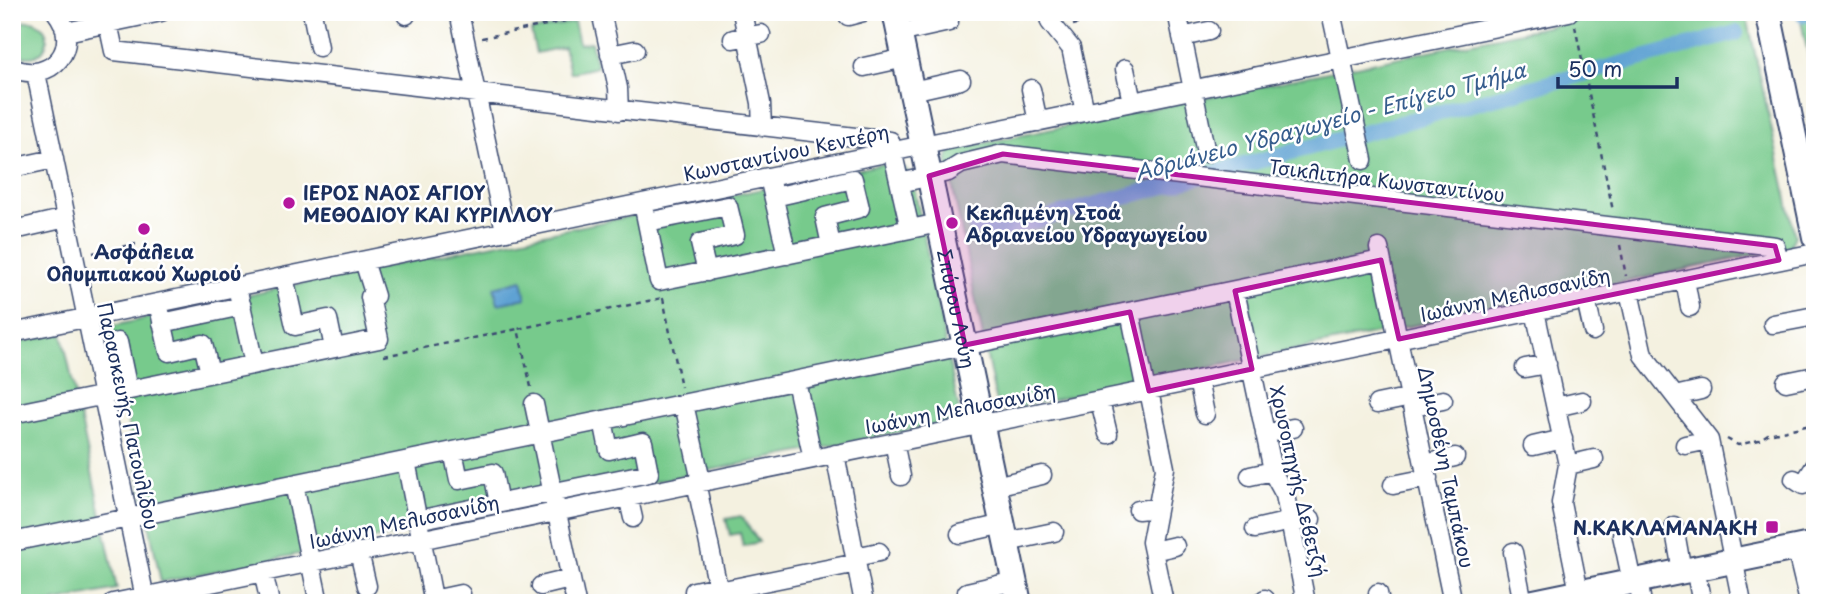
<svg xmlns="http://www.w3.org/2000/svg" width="1827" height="615" viewBox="0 0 1827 615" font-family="'Playpen Sans',sans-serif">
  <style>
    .green { fill: #77ca8c; stroke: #497c75; stroke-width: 2 }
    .water { fill: #5fa2d3; stroke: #3d6898; stroke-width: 2 }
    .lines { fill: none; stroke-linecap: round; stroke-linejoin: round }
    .canal { stroke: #5fa2d3; stroke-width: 16 }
    .street-casing { stroke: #3c4c72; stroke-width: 21 }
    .secondary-casing { stroke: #3c4c72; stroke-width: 28 }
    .path { stroke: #3c4c72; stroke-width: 2.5; stroke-dasharray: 5 5; stroke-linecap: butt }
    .street { stroke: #fff; stroke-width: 18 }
    .secondary { stroke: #fff; stroke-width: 24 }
    .marked { fill: #b5179e; fill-opacity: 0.2; stroke: #b5179e; stroke-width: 5; stroke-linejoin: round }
    .poi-dot { fill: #b5179e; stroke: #fff; stroke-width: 2.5 }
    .labels { text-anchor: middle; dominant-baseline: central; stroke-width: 5; stroke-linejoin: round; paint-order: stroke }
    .street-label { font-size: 19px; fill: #1b2f5e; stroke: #fff }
    .poi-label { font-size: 19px; font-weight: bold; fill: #1b2f5e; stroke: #fff; text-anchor: start }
    .water-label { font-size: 21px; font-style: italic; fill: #365d8d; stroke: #fff }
  </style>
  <rect width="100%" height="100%" fill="#fff"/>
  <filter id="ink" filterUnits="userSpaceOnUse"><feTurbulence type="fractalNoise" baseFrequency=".0143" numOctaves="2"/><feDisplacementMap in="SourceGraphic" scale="14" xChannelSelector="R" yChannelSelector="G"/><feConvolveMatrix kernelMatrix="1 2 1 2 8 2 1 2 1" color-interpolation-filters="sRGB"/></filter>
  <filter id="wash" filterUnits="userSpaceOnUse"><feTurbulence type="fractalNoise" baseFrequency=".00686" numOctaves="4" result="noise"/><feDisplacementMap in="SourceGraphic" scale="28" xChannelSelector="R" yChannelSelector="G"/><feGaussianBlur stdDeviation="1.57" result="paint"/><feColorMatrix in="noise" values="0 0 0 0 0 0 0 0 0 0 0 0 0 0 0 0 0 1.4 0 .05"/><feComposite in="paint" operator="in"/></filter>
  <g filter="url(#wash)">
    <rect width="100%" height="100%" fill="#f4f1e0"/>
    <path class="green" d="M1618,12H1746L1795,236L1789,248L1004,410L997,407L947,159L951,150Z
      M1799,12H1815V86Z
      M11 39a18 18 0 1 1 36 0a18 18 0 1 1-36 0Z
      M574,22L579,44L591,42L597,67L570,73L564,47L536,53L531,31Z
      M898,161L912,176L959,410L953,421L161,582L108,327L276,289Z
      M62,333L117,589L49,603H12V344Z
      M741,516L759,542L743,546L740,533L730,535L726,519Z"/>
    <path class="water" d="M522,280L526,298L498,304L494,287Z"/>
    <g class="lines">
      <path class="canal" d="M1804,15L1815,12
        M976,227L993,231L1001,230L1736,33"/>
    </g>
  </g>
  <g filter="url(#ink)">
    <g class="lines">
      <g class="street-casing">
        <path id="street" d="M312,12L319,47
          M405,12L406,15
          M459,12L505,231
          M601,12L618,88L619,111
          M742,12L761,103L762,127
          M1048,12L1050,22L1071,48L1085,112
          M1177,12L1206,153
          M1331,12L1363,160
          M848,16L863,12
          M108,23L114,51L890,141L910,229
          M66,32L161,12
          M899,33L949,22
          M1182,37L1209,31
          M733,39L761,34
          M610,55L635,50
          M864,67L905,58
          M12,68C52,85 83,46 56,12
          M1125,69L1132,102
          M36,73L146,603
          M1031,89L1038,122
          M912,91L961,80
          M12,168L54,159
          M900,183L948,172L961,164L1003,154L1775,246L1779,260
          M771,186L787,255
          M774,197L853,179L860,208L825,217L831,245
          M643,203L659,281L939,223
          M647,222L728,206L735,235L700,243L707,272
          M23,228L66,218
          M1379,248L1453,603
          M284,277L295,326L328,319L334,348
          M1685,280L1690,307
          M1235,291L1274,475L1285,495L1306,603
          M1629,292L1643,355L1709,440L1742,603
          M239,296L254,364
          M1586,300L1593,331
          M158,303L169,352L203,344L210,373
          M1535,311L1568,465L1561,503L1581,602
          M1130,312L1146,391
          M162,323L242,306
          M1773,324L1815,316
          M12,333L1569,12
          M118,342L128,390
          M1525,368L1547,364
          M1198,380L1205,414
          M796,381L813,459
          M1786,382L1815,376
          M1149,391L1165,468L1151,542L1164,603
          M1675,396L1701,390
          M1100,401L1108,434
          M534,404L576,603
          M684,404L701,481
          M1377,404L1411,397
          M1413,406L1443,400
          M1556,407L1582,401
          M12,414L379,339L370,297L375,296L364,261
          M1265,434L1293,428
          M894,442L901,476
          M1685,445L1709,440
          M1533,446L1563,439
          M453,451L459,480L493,473L499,503
          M835,454L864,603
          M406,461L434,603
          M1425,464L1455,457
          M1568,465L1594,459
          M1250,476L1273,471
          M1794,479L1803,485L1815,466
          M696,482L721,602
          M294,484L319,603
          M1393,485L1428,478
          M995,486L1042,475
          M628,496L633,518
          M1138,510L1157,508
          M417,520L649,473L643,442L609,450L603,420
          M1291,523L1311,519
          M1674,526L1682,571
          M1255,529L1290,521
          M960,534L1003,524
          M1622,535L1632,582
          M12,542L1381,260
          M1007,542L1054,532
          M1796,548L1809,602
          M1153,551L1175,546
          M359,552L367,586
          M1513,552L1523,603
          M855,557L879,552
          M1695,569L1702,603
          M263,572L270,603
          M1638,580L1642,603
          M541,586L570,579
          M694,591L718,586
          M719,591L857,563
          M967,592L1015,581
          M1378,593L1380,603
          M1265,599L1266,603
          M433,600L461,594
          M113,603L1815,253"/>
      </g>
      <g class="secondary-casing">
        <g id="secondary">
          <path id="s1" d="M895,12L1019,603"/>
          <path d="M1768,12L1815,237"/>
          <path d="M1529,603L1815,544"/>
        </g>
      </g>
      <path class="path" d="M1073,25L1103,18
        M1575,26L1613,211
        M482,38L585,17
        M1620,245L1626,276
        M93,253L136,244
        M663,298L681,387
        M384,356L518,329
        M531,387L518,329L662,298
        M1727,439L1738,445L1759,440L1768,434L1815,424"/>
      <use href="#street" class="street"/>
      <use href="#secondary" class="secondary"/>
    </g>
  </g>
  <path class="marked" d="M1003,154L1775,246L1779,260L1399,339L1381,260L1235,291L1252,369L1149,391L1130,312L965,345L929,176Z"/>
  <g class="poi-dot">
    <circle cx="289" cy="203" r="7"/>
    <circle cx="952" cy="223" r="7"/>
    <circle cx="144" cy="229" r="7"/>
    <rect x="1765" y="520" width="14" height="14" rx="3.5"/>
  </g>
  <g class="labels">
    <g class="street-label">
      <text transform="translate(786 152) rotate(-12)">Κωνσταντίνου Κεντέρη</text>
      <text transform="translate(1387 180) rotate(7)">Τσικλιτήρα Κωνσταντίνου</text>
      <text transform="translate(1515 294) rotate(-12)">Ιωάννη Μελισσανίδη</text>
      <text stroke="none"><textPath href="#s1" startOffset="303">Σπύρου Λούη</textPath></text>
      <text transform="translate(960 408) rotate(-11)">Ιωάννη Μελισσανίδη</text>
      <text transform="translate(129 416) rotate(78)">Παρασκευής Πατουλίδου</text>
      <text transform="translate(1447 467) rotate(78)">Δημοσθένη Ταμπάκου</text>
      <text transform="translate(1299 481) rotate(77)">Χρυσοπηγής Δεβετζή</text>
      <text transform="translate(404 521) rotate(-12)">Ιωάννη Μελισσανίδη</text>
    </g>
    <g class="poi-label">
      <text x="303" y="192">ΙΕΡΟΣ ΝΑΟΣ ΑΓΙΟΥ<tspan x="303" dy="22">ΜΕΘΟΔΙΟΥ ΚΑΙ ΚΥΡΙΛΛΟΥ</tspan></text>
      <text x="966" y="212">Κεκλιμένη Στοά<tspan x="966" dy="22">Αδριανείου Υδραγωγείου</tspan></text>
      <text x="144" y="251" text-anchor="middle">Ασφάλεια<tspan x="144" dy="22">Ολυμπιακού Χωριού</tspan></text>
      <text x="1758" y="527" text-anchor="end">Ν.ΚΑΚΛΑΜΑΝΑΚΗ</text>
    </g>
    <g class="water-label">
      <text transform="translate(1330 120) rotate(-15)">Αδριάνειο Υδραγωγείο - Επίγειο Τμήμα</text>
    </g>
  </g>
  <rect width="1827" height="615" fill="none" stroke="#fff" stroke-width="42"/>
  <path d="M1558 77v10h119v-10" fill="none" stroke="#1b2f5e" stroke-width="3.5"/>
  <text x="1568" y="77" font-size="21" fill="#1b2f5e" stroke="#ffffff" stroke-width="5" paint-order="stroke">50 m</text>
</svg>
